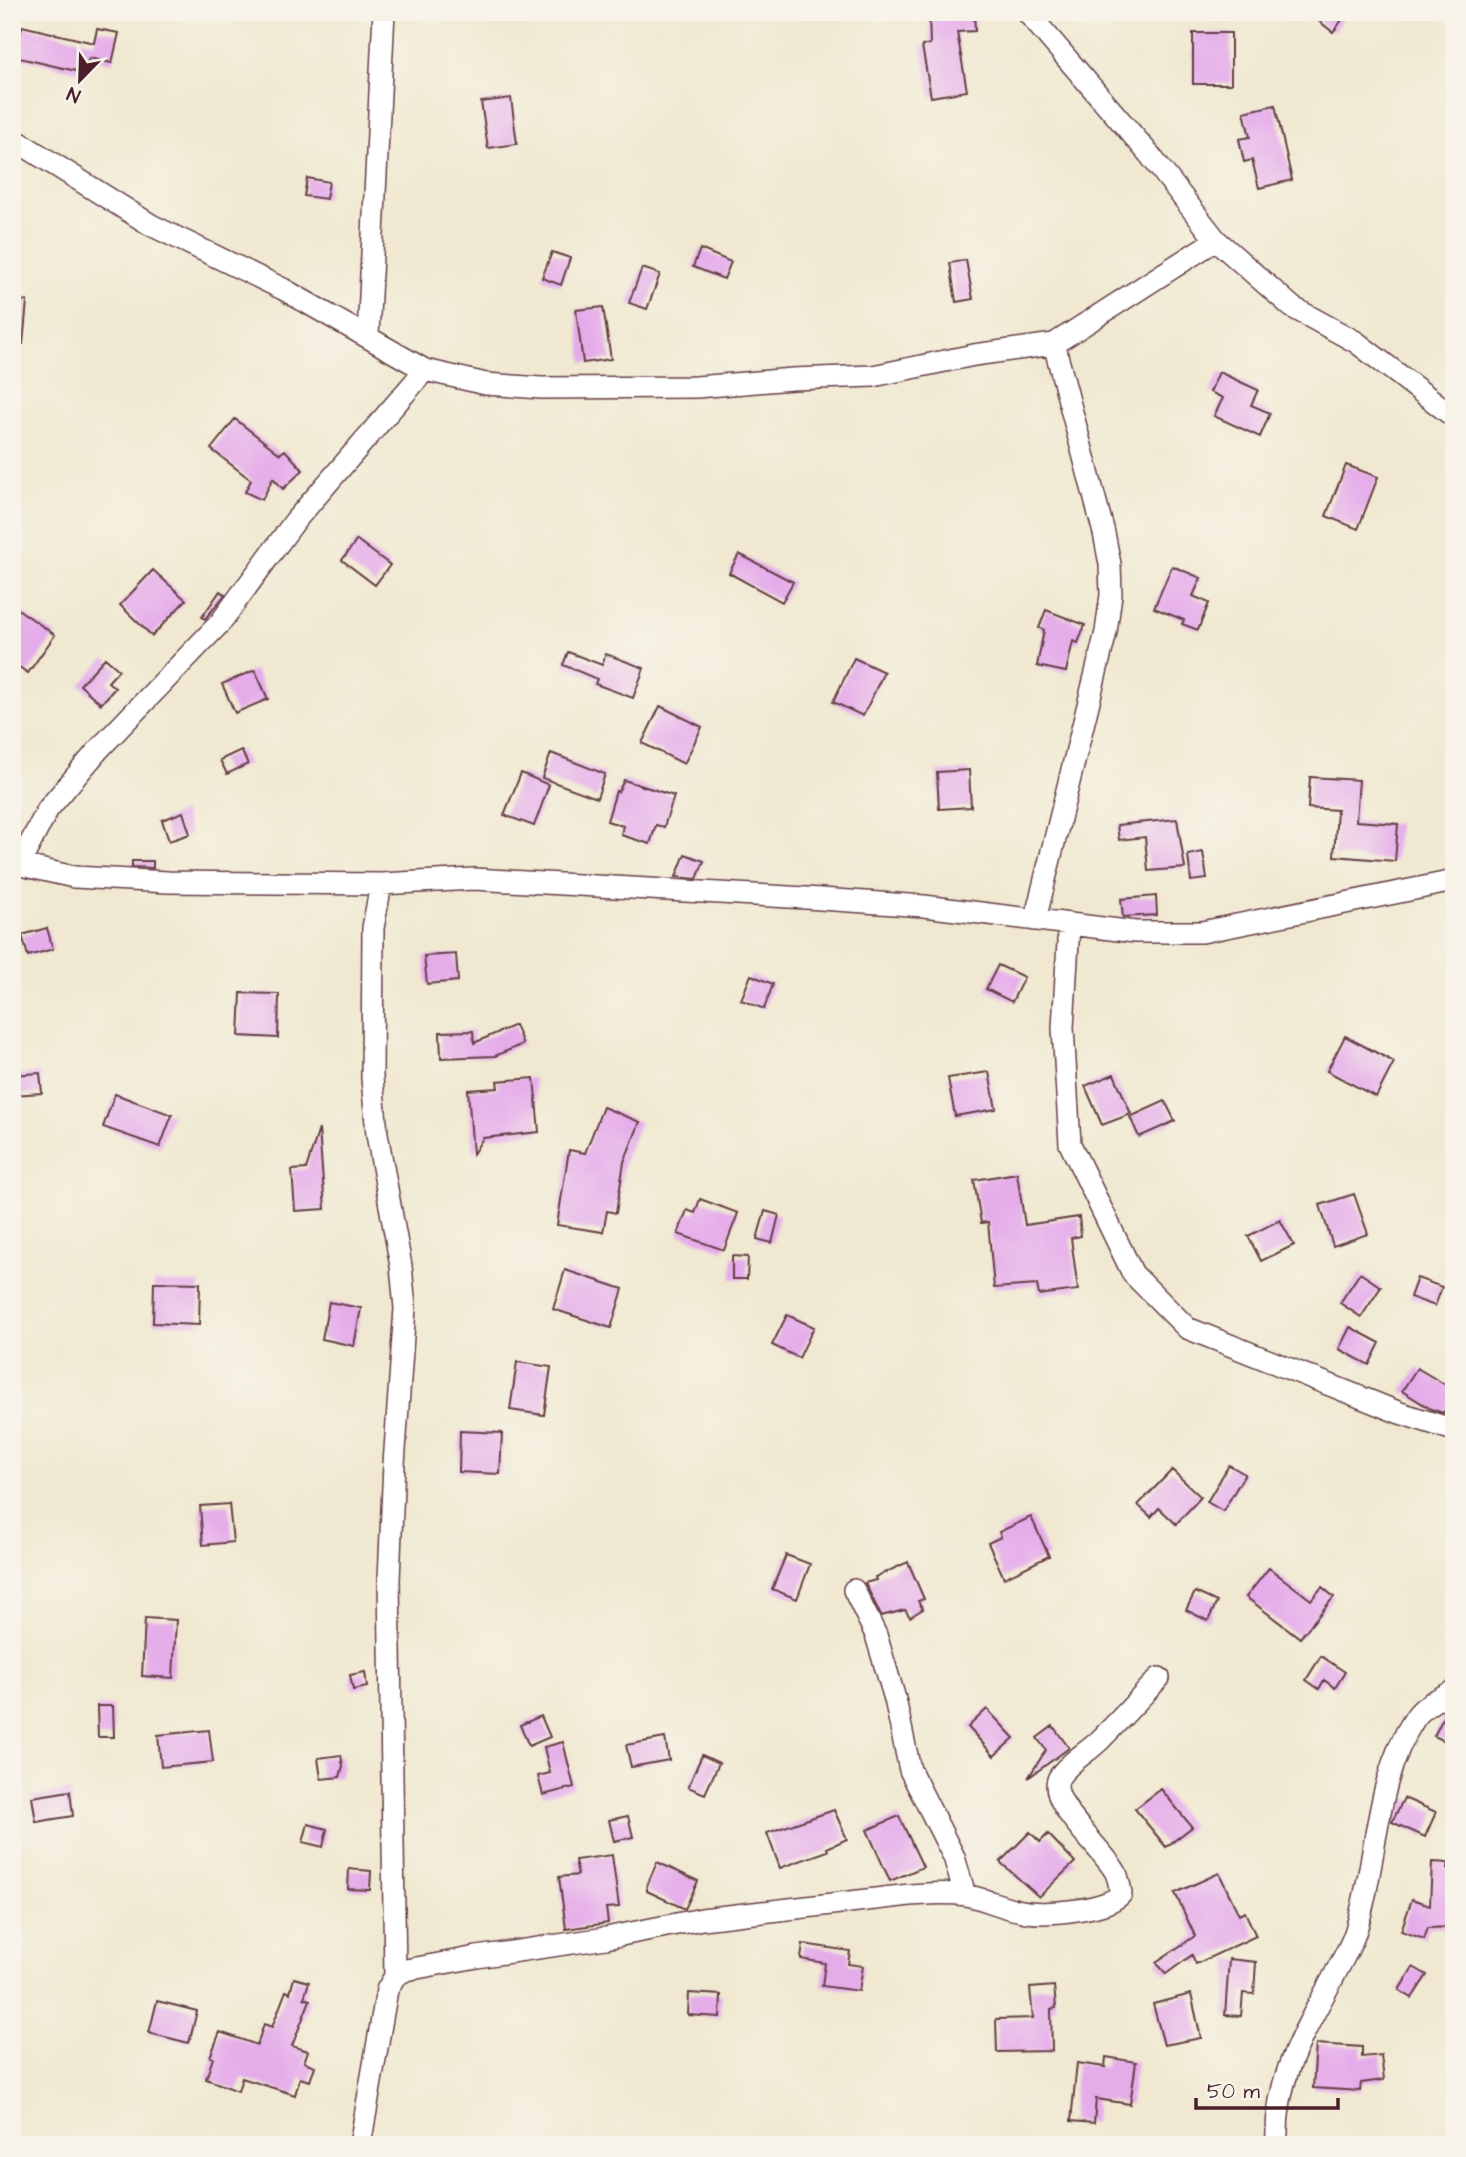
<svg xmlns="http://www.w3.org/2000/svg" width="1466" height="2157" viewBox="0 0 1466 2157" font-family="'Architects Daughter',sans-serif">
  <style>
    .building { fill: #e5acea }
    .lines { fill: none; stroke-linecap: round; stroke-linejoin: round }
    .minor-casing { stroke: #633d44; stroke-width: 24 }
    .minor { stroke: #fff; stroke-width: 21 }
  </style>
  <rect width="100%" height="100%" fill="#f7f3e8"/>
  <filter id="ink" filterUnits="userSpaceOnUse"><feTurbulence type="fractalNoise" baseFrequency=".0143" numOctaves="2"/><feDisplacementMap in="SourceGraphic" scale="14" xChannelSelector="R" yChannelSelector="G"/><feConvolveMatrix kernelMatrix="1 2 1 2 8 2 1 2 1" color-interpolation-filters="sRGB"/></filter>
  <filter id="wash" filterUnits="userSpaceOnUse"><feTurbulence type="fractalNoise" baseFrequency=".00686" numOctaves="4" result="noise"/><feDisplacementMap in="SourceGraphic" scale="28" xChannelSelector="R" yChannelSelector="G"/><feGaussianBlur stdDeviation="1.57" result="paint"/><feColorMatrix in="noise" values="0 0 0 0 0 0 0 0 0 0 0 0 0 0 0 0 0 1.4 0 .05"/><feComposite in="paint" operator="in"/></filter>
  <g filter="url(#wash)">
    <rect width="100%" height="100%" fill="#f0e8d0"/>
    <g id="blocks">
      <path class="building" d="M929,12H974L975,31L957,32L967,91L931,97L922,46L930,44Z
        M1307,12H1348L1333,32Z
        M22,26L94,43L97,29L119,33L112,63L89,58L85,73L15,57Z
        M1193,33H1231V84H1193Z
        M511,98L517,144L488,148L481,102Z
        M1275,105L1292,180L1259,188L1252,160L1244,162L1239,139L1250,137L1244,112Z
        M307,178L329,182L326,199L304,196Z
        M700,249L731,262L724,279L693,267Z
        M552,252L570,258L561,285L542,278Z
        M966,260L973,299L956,302L950,263Z
        M642,268L660,274L647,309L629,303Z
        M12,299L27,301L23,344H12Z
        M603,307L611,359L583,363L576,310Z
        M1219,372L1258,390L1251,405L1270,413L1260,437L1214,416L1223,398L1210,392Z
        M235,419L280,454L285,450L303,470L283,489L273,478L262,500L245,492L251,480L211,449Z
        M1346,465L1378,477L1358,529L1326,516Z
        M357,540L390,565L375,585L342,560Z
        M739,554L793,582L782,602L729,573Z
        M1172,566L1201,578L1193,596L1209,603L1198,630L1182,624L1184,620L1154,608Z
        M153,570L186,600L152,636L120,605Z
        M220,591L225,595L205,619L202,617Z
        M12,605L55,635L28,673L12,662Z
        M1046,610L1085,625L1078,643L1073,641L1066,672L1037,666L1044,630L1039,628Z
        M568,652L602,665L606,654L644,668L633,698L595,684L597,679L563,665Z
        M105,658L119,670L108,682L115,688L101,704L80,685Z
        M854,658L884,672L863,716L833,702Z
        M255,670L268,699L235,713L222,684Z
        M660,706L702,727L684,764L642,743Z
        M241,750L248,764L227,774L220,760Z
        M551,753L605,774L597,798L542,778Z
        M969,770L971,807L939,809L937,772Z
        M521,773L549,785L534,826L504,815Z
        M1310,777L1359,780L1356,821L1398,824L1395,861L1334,856L1337,810L1308,808Z
        M624,780L674,796L664,827L656,825L650,844L621,835L623,826L607,821L616,791L618,792Z
        M183,812L190,834L169,841L162,820Z
        M1177,819L1185,868L1148,871L1145,837L1119,840L1117,825Z
        M1203,852L1207,879L1191,881L1188,855Z
        M685,854L704,861L697,879L676,877Z
        M132,861H153V868L132,867Z
        M1156,896L1157,915L1123,917L1121,899Z
        M47,928L53,949L28,956L22,935Z
        M456,954L458,981L427,984L424,956Z
        M998,965L1024,977L1012,1002L986,989Z
        M751,975L773,984L764,1009L741,1000Z
        M241,993L279,994L278,1038L239,1036Z
        M515,1025L523,1044L495,1056L441,1058L440,1032L473,1031L474,1043Z
        M1345,1036L1394,1062L1376,1097L1327,1071Z
        M989,1072L996,1109L955,1116L948,1078Z
        M40,1073L42,1093L12,1095V1075Z
        M1114,1074L1131,1114L1102,1125L1085,1086Z
        M534,1078L539,1132L483,1138L473,1154L468,1090L498,1088L497,1081Z
        M115,1094L172,1115L160,1147L103,1127Z
        M1165,1101L1175,1121L1139,1137L1130,1117Z
        M603,1107L640,1122L624,1162L616,1213L607,1211L603,1232L557,1225L569,1150L585,1153Z
        M319,1129L325,1209L295,1211L292,1170L306,1169Z
        M1017,1173L1025,1225L1079,1217L1081,1236L1071,1238L1078,1290L1039,1295L1037,1285L994,1288L988,1222L981,1223L974,1180Z
        M1354,1194L1368,1234L1333,1246L1320,1205Z
        M700,1199L738,1213L724,1250L678,1234L687,1210L695,1213Z
        M765,1211L779,1215L772,1243L757,1239Z
        M1280,1220L1294,1245L1261,1261L1248,1236Z
        M732,1256L748,1257L747,1279H732Z
        M565,1270L623,1289L611,1328L553,1309Z
        M1360,1273L1381,1287L1361,1317L1340,1303Z
        M1417,1278L1442,1287L1435,1306L1410,1297Z
        M154,1282L200,1283L199,1325L153,1323Z
        M329,1302L361,1308L354,1346L322,1339Z
        M787,1315L814,1327L799,1358L772,1345Z
        M1350,1327L1380,1343L1369,1365L1339,1349Z
        M517,1362L551,1367L544,1415L510,1410Z
        M1417,1368L1454,1390V1396L1443,1413L1431,1409L1402,1391Z
        M460,1431L502,1433L500,1474L459,1472Z
        M1229,1465L1245,1474L1223,1511L1207,1502Z
        M1172,1470L1201,1497L1176,1524L1159,1508L1151,1517L1138,1505Z
        M229,1504L233,1542L203,1545L200,1506Z
        M1031,1517L1049,1556L1004,1578L988,1543L1001,1537L999,1532Z
        M786,1555L810,1564L797,1599L772,1589Z
        M908,1562L924,1599L918,1601L923,1609L910,1617L905,1610L881,1616L865,1583L876,1580L875,1577Z
        M1269,1568L1311,1600L1322,1587L1334,1597L1300,1638L1246,1597Z
        M1195,1592L1217,1602L1208,1621L1186,1610Z
        M145,1618L176,1620L173,1678L142,1676Z
        M1321,1656L1345,1672L1335,1688L1324,1680L1319,1689L1306,1680Z
        M365,1672L367,1687L353,1690L350,1675Z
        M97,1706H113L114,1737H98Z
        M1454,1706V1729L1447,1742L1434,1736L1448,1708Z
        M987,1709L1014,1738L994,1756L968,1727Z
        M541,1716L550,1737L529,1746L520,1725Z
        M1053,1726L1069,1748L1028,1778L1046,1750L1037,1738Z
        M209,1730L213,1762L161,1767L158,1735Z
        M665,1738L669,1760L631,1767L626,1745Z
        M563,1742L574,1787L543,1795L538,1776L550,1773L544,1747Z
        M341,1755L343,1766L340,1777L321,1779L318,1758Z
        M702,1755L719,1763L705,1794L688,1787Z
        M1161,1789L1192,1827L1166,1847L1135,1809Z
        M70,1791L73,1816L36,1822L32,1797Z
        M1404,1798L1436,1812L1425,1837L1392,1822Z
        M834,1810L847,1839L827,1848L828,1851L780,1868L767,1833Z
        M628,1816L633,1837L614,1841L609,1820Z
        M899,1816L923,1867L890,1881L867,1830Z
        M308,1824L327,1829L323,1847L303,1842Z
        M1030,1832L1040,1842L1048,1834L1075,1862L1039,1897L1000,1862Z
        M612,1855L619,1907L606,1908L608,1923L566,1929L559,1877L578,1875L575,1860Z
        M657,1862L698,1881L685,1909L647,1891V1885Z
        M1432,1862L1449,1863L1448,1868H1454V1927L1428,1928L1424,1939L1401,1931L1412,1899L1430,1905Z
        M349,1869L371,1871L370,1890L348,1889Z
        M1219,1873L1239,1915L1245,1912L1256,1936L1196,1964L1192,1955L1166,1974L1156,1962L1195,1936L1175,1893Z
        M803,1944L850,1951L848,1964L863,1966L859,1991L822,1986L825,1963L801,1959Z
        M1229,1959L1256,1962L1254,1994L1243,1993L1241,2016L1225,2015Z
        M1413,1967L1427,1975L1412,1998L1399,1990Z
        M294,1978L309,1982L304,1998L310,2000L292,2046L308,2051L304,2062L315,2066L310,2081L300,2078L295,2095L242,2078L238,2091L206,2079L213,2058L210,2057L220,2032L257,2045L264,2024L272,2027L286,1991L290,1993Z
        M1054,1986L1056,2008L1051,2009L1052,2051L997,2052L996,2019L1033,2018L1030,1988Z
        M689,1993L721,1995L720,2017L688,2015Z
        M1191,1994L1201,2038L1164,2045L1153,2004Z
        M157,2001L197,2011L189,2043L149,2033Z
        M1316,2044L1362,2047V2057L1381,2055L1384,2080L1361,2083L1360,2091L1313,2088Z
        M1106,2057L1136,2062L1130,2104L1096,2099L1094,2123L1071,2121L1077,2063L1105,2067Z"/>
    </g>
  </g>
  <g filter="url(#ink)">
    <use href="#blocks" fill-opacity="0" stroke="#633d44" stroke-width="2"/>
    <g class="lines">
      <g class="minor-casing">
        <path id="minor" d="M1027,12L1149,154L1216,240L1292,307L1356,342L1454,417
          M12,138L151,225L283,289L425,370L486,384L541,388L696,387L792,379L873,376L974,355L1054,344L1216,240
          M368,336L384,12
          M12,863L74,877L168,882L381,884L474,879L806,898L924,906L1135,932H1202L1454,881
          M19,865L48,809L99,749L220,623L295,521L425,370
          M381,884L373,928L372,1078L377,1134L401,1266L405,1308L394,1464L389,1579L395,1976
          M1035,920L1106,632L1111,595L1110,564L1104,533L1054,344
          M1069,925L1063,1028L1070,1144L1133,1274L1187,1328L1400,1413L1454,1430
          M854,1590L876,1635L895,1699L910,1770L954,1857L965,1895
          M360,2145L387,1990L395,1976L406,1970L477,1957L606,1938L702,1919L910,1895C928,1894 947,1892 965,1895C984,1898 1003,1908 1022,1911C1043,1916 1108,1910 1121,1894C1120,1887 1119,1880 1116,1873C1105,1850 1043,1800 1060,1776C1069,1762 1088,1752 1100,1740C1120,1720 1139,1699 1159,1678
          M1277,2145C1274,2077 1304,2033 1334,1976C1341,1962 1350,1948 1355,1933C1378,1863 1373,1782 1415,1718C1424,1705 1439,1698 1454,1691"/>
      </g>
      <use href="#minor" class="minor"/>
    </g>
  </g>
  <rect width="1466" height="2157" fill="none" stroke="#f7f3e8" stroke-width="42"/>
  <g transform="translate(80 80) rotate(203)" stroke="#f7f3e8" stroke-width="5" paint-order="stroke">
  <path d="M0-5L12 26L0 18L-12 26Z" fill="#4a1f2b"/>
  <text y="-10" font-size="19" font-weight="bold" text-anchor="middle" fill="#4a1f2b">N</text>
  </g>
  <path d="M1196 2098v10h142v-10" fill="none" stroke="#4a1f2b" stroke-width="3.5"/>
  <text x="1207" y="2098" font-size="21" fill="#4a1f2b" stroke="#f7f3e8" stroke-width="5" paint-order="stroke">50 m</text>
</svg>
